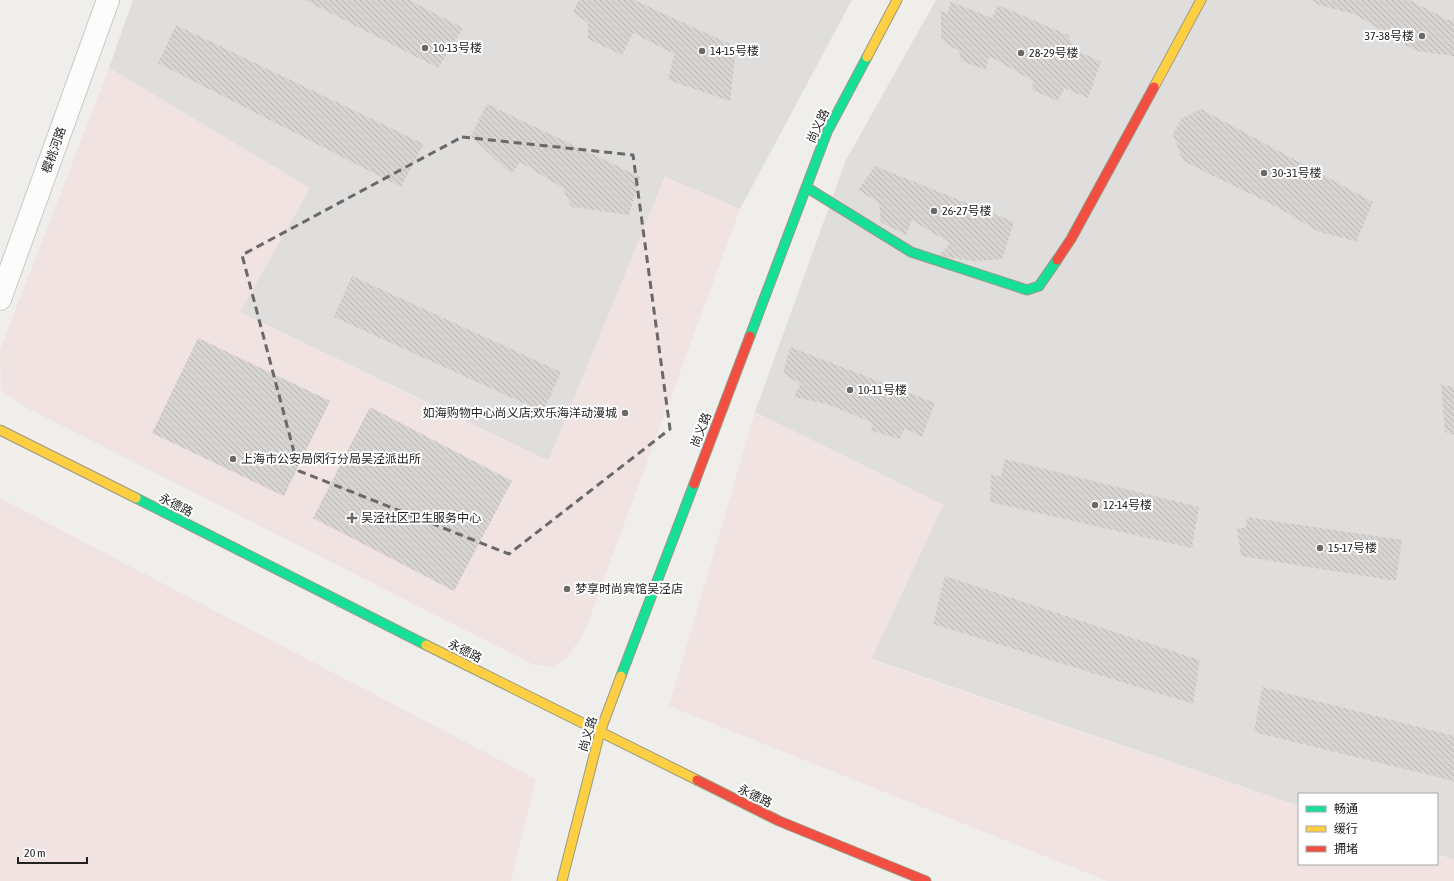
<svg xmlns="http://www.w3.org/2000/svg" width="1454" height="881" viewBox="0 0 1454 881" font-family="'Asap Condensed','Noto Sans SC',sans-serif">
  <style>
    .residential { fill: #dfdedc }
    .commercial { fill: #f1e3e1 }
    .building { fill: url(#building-back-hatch) }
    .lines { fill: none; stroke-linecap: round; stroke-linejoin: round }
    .street-casing { stroke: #c9c8c7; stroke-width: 24 }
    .fast-casing { stroke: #999a82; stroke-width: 11 }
    .slow-casing { stroke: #999a82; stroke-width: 11 }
    .jam-casing { stroke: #999a82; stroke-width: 11 }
    .street { stroke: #fdfcfc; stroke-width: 22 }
    .fast { stroke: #16e098; stroke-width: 9 }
    .slow { stroke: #ffcf43; stroke-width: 9 }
    .jam { stroke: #f24e42; stroke-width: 9 }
    .marked { fill: none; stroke: #6a6968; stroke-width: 3; stroke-dasharray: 8 5; stroke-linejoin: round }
    .poi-dot { fill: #6a6968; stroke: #fff; stroke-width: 1.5 }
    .labels { text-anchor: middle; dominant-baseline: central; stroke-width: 4; stroke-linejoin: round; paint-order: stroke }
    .poi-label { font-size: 12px; fill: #222; stroke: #fff; text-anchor: start }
    .street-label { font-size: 12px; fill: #222; stroke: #fff }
  </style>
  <defs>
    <pattern id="building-back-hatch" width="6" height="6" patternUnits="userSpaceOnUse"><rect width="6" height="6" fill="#d7d4d2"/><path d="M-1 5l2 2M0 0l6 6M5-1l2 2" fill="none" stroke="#b8b6b4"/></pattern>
  </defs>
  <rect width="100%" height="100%" fill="#f0eeeb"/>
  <path class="residential" d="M133,0H852L740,209L665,177L549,461L240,312L309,188L109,68Z
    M936,0H1454V860L1437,854V794H1299V806L871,659L943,505L755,412L846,160Z"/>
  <path class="commercial" d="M109,68L310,188L240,312L548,461L665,177L740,209L584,633L566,659L551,667L534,665L27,408L1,390L0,350Z
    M755,412L943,505L871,660L1299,806V864H1437V854L1454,860V881H1107L669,706Z
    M0,498L536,779L511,881H0Z"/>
  <path class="building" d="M305,0H409L463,28L438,68Z
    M579,0H634L736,47L730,101L668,80L674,54L633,33L622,55L588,39V23L573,12Z
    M1312,0H1409L1448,20H1454V56L1416,51L1354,14L1319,5Z
    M951,2L992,18L998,5L1068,35L1074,49L1101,62L1088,98L1064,88L1058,101L1032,90L1033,81L989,56L986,70L961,61L959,51L941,40V11L947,14Z
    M176,25L424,144L401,187L158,63Z
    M487,104L640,177L629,215L571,207L563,188L520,162L511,174L471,136Z
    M1201,109L1373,202L1356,242L1345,238L1319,232L1279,208L1183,161L1173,134L1182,118Z
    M875,166L1014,222L1002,259L975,261L939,256L950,243L912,220L906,235L881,222L879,203L858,190Z
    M352,276L561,372L543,412L334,317Z
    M198,338L330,401L284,496L152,433Z
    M790,347L935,403L922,437L905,428L900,439L872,431L871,422L827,404L794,397L800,384L783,373Z
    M1441,385L1454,387V435L1445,432Z
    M370,407L512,481L454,591L313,518Z
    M1005,459L1199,507L1192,548L990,502L991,475L1001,476Z
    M1247,517L1402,540L1396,581L1241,556L1237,528H1246Z
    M945,576L1200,660L1193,704L933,624Z
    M1262,687L1454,736V781L1254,732Z"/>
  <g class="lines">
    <g class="street-casing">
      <path id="street" d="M0,299L108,0"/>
    </g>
    <g class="fast-casing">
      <path id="fast" d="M806,187L911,252L1027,290L1039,286L1057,260
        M750,336L827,132L867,57
        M136,498L426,645
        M621,676L694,484"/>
    </g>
    <g class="slow-casing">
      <path id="slow" d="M867,57L897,0
        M1154,87L1201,0
        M0,430L136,498
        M426,645L697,780
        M562,881L600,732L621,676"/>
    </g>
    <g class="jam-casing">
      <path id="jam" d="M1057,260L1071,239L1154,87
        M694,484L750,336
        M697,780L779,821L926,881"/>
    </g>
    <use href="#street" class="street"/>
    <use href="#fast" class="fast"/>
    <use href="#slow" class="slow"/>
    <use href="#jam" class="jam"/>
  </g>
  <path class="marked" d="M462,137L633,155L670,429L509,554L299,471L242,255Z"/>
  <g class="poi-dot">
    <circle cx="1422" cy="36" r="4"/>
    <circle cx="425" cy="48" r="4"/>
    <circle cx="702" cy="51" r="4"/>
    <circle cx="1021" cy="53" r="4"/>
    <circle cx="1264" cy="173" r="4"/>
    <circle cx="934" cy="211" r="4"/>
    <circle cx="850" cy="390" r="4"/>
    <circle cx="625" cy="413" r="4"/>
    <circle cx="233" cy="459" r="4"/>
    <circle cx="1095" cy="505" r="4"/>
    <path d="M350 512h4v4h4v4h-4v4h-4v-4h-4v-4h4z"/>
    <circle cx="1320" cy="548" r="4"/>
    <circle cx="567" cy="589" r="4"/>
  </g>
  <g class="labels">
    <g class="poi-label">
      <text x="1414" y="36" text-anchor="end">37-38号楼</text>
      <text x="433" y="48">10-13号楼</text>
      <text x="710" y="51">14-15号楼</text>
      <text x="1029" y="53">28-29号楼</text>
      <text x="1272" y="173">30-31号楼</text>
      <text x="942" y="211">26-27号楼</text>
      <text x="858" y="390">10-11号楼</text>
      <text x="617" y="413" text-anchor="end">如海购物中心尚义店;欢乐海洋动漫城</text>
      <text x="241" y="459">上海市公安局闵行分局吴泾派出所</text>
      <text x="1103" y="505">12-14号楼</text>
      <text x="361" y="518">吴泾社区卫生服务中心</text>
      <text x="1328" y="548">15-17号楼</text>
      <text x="575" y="589">梦享时尚宾馆吴泾店</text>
    </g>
    <g class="street-label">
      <text transform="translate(818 126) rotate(-65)">尚义路</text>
      <text transform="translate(54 150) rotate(-70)">樱桃河路</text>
      <text transform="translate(701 430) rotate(-69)">尚义路</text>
      <text transform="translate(176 505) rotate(27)">永德路</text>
      <text transform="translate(465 651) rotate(27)">永德路</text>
      <text transform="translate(588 734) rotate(-73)">尚义路</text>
      <text transform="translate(755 796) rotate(26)">永德路</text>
    </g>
  </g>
  <rect x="1298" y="793" width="140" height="72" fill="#ffffff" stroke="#a7a7a7"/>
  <rect x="1306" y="806" width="20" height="6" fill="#16e098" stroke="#a7a7a7"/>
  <text x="1334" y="813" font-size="12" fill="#222222">畅通</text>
  <rect x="1306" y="826" width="20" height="6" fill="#ffcf43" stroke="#a7a7a7"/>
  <text x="1334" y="833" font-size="12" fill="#222222">缓行</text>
  <rect x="1306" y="846" width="20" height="6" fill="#f24e42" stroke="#a7a7a7"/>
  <text x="1334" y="853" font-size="12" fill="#222222">拥堵</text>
  <path d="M18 857v6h69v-6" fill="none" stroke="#222222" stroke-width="2"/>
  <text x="24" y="857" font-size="12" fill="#222222" stroke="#ffffff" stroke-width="3" paint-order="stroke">20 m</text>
</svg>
